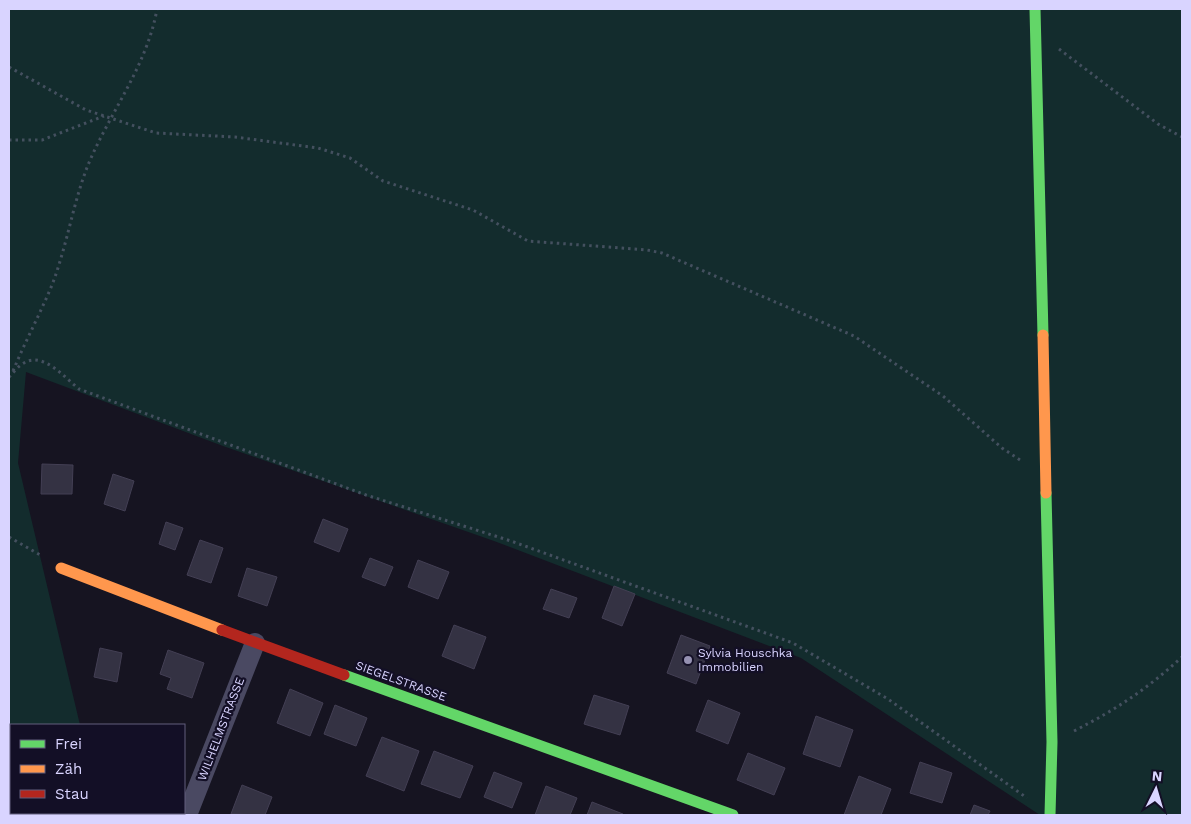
<svg xmlns="http://www.w3.org/2000/svg" width="1191" height="824" viewBox="0 0 1191 824" font-family="'Work Sans',sans-serif">
  <style>
    .green { fill: #132c2d }
    .building { fill: #343243; stroke: #433f54 }
    .lines { fill: none; stroke-linecap: round; stroke-linejoin: round }
    .path { stroke: #44505f; stroke-width: 3; stroke-dasharray: 2.5 4; stroke-linecap: butt }
    .street { stroke: #4a4962; stroke-width: 20 }
    .fast { stroke: #63d668; stroke-width: 11 }
    .slow { stroke: #ff974d; stroke-width: 11 }
    .jam { stroke: #b3261e; stroke-width: 11 }
    .poi-dot { fill: #9591b1; stroke: #130f26; stroke-width: 2 }
    .labels { text-anchor: middle; dominant-baseline: central; stroke-width: 4.5; stroke-linejoin: round; paint-order: stroke }
    .poi-label { font-size: 12px; fill: #d9d4ff; stroke: #130f26; text-anchor: start }
    .street-label { font-size: 12px; fill: #d9d4ff; stroke: #130f26 }
  </style>
  <rect width="100%" height="100%" fill="#161421"/>
  <path class="green" d="M9,9H1182V815H1040L801,658L494,541L223,446L26,372L18,463L80,725H11V802L9,803Z"/>
  <path class="building" d="M42,464L73,465L72,494H41Z
    M113,474L134,481L125,511L104,504Z
    M323,519L348,529L339,552L314,542Z
    M166,522L183,528L175,550L159,544Z
    M200,540L223,548L211,583L187,575Z
    M370,558L393,567L385,586L362,577Z
    M418,560L449,572L438,599L408,587Z
    M247,568L277,577L267,606L238,596Z
    M614,586L635,594L622,626L602,618Z
    M551,589L577,598L569,618L543,609Z
    M454,625L486,637L474,669L442,656Z
    M681,635L710,646L696,684L667,673Z
    M100,648L122,653L117,682L94,677Z
    M168,650L204,663L192,698L167,689L171,678L160,674Z
    M290,689L323,703L310,736L277,723Z
    M594,695L629,706L620,735L584,724Z
    M708,700L740,713L728,744L696,731Z
    M335,705L367,718L356,746L324,734Z
    M816,716L853,730L840,767L803,754Z
    M382,737L419,751L404,791L366,776Z
    M434,751L473,766L460,798L421,784Z
    M748,753L785,768L774,795L737,780Z
    M920,762L952,773L942,803L910,793Z
    M494,772L522,783L512,808L484,797Z
    M859,776L891,789L881,815H844Z
    M242,785L272,797L265,815L231,814Z
    M546,786L577,798L570,815H535Z
    M592,802L623,814L622,815H587Z
    M974,805L990,811L988,815H970Z"/>
  <g class="lines">
    <path class="path" d="M1059,49L1158,124L1182,137
      M9,67L86,110L156,133L235,137L318,148L350,158L383,181L473,210L528,241L647,250L662,253L854,336L943,396L1002,448L1023,462
      M9,140H42L104,116
      M13,371C25,342 40,314 52,285C67,246 73,203 88,165C110,112 147,66 157,9
      M9,377C13,373 18,366 24,363C43,351 65,378 79,389L366,495L511,541L793,643L888,699L1027,798
      M9,537L42,556
      M1074,731C1117,709 1147,689 1182,657"/>
    <path class="street" d="M187,815L255,643"/>
    <path class="fast" d="M1035,9L1043,335
      M1046,493L1052,742L1050,815
      M344,675L733,815"/>
    <path class="slow" d="M1043,335L1046,493
      M61,568L222,630"/>
    <path class="jam" d="M222,630L344,675"/>
  </g>
  <circle class="poi-dot" cx="688" cy="660" r="5"/>
  <g class="labels">
    <g class="poi-label">
      <text x="698" y="653">Sylvia Houschka<tspan x="698" dy="14">Immobilien</tspan></text>
    </g>
    <g class="street-label">
      <text transform="translate(401 681) rotate(20)">SIEGELSTRASSE</text>
      <text transform="translate(221 729) rotate(-69)">WILHELMSTRASSE</text>
    </g>
  </g>
  <rect width="1191" height="824" fill="none" stroke="#d9d4ff" stroke-width="20"/>
  <rect x="10" y="724" width="175" height="90" fill="#130f26" stroke="#625e7d"/>
  <rect x="20" y="740" width="25" height="8" fill="#63d668" stroke="#625e7d"/>
  <text x="55" y="749" font-size="15" fill="#d9d4ff">Frei</text>
  <rect x="20" y="765" width="25" height="8" fill="#ff974d" stroke="#625e7d"/>
  <text x="55" y="774" font-size="15" fill="#d9d4ff">Zäh</text>
  <rect x="20" y="790" width="25" height="8" fill="#b3261e" stroke="#625e7d"/>
  <text x="55" y="799" font-size="15" fill="#d9d4ff">Stau</text>
  <g transform="translate(1156 789) rotate(5)" stroke="#130f26" stroke-width="4" paint-order="stroke">
  <path d="M0-4L9 19L0 12L-9 19Z" fill="#d9d4ff"/>
  <text y="-8" font-size="14" font-weight="bold" text-anchor="middle" fill="#d9d4ff">N</text>
  </g>
</svg>
